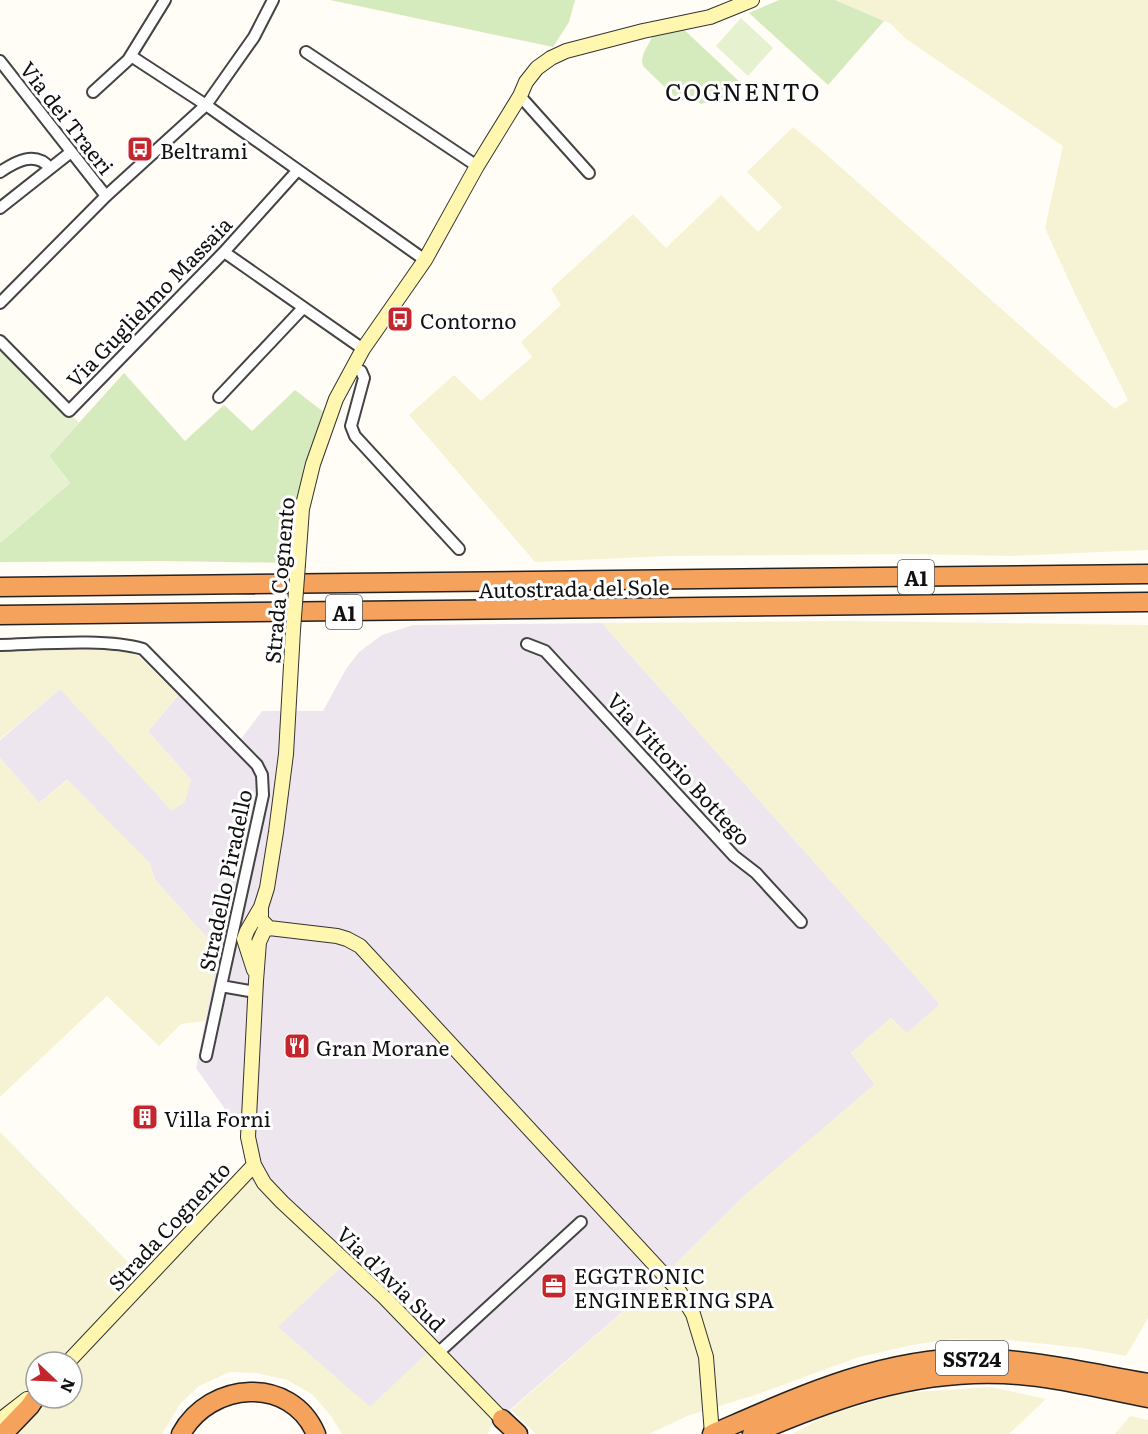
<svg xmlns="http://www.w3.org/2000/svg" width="1148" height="1434" viewBox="0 0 1148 1434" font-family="Literata,serif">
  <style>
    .industrial { fill: #eee6ef }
    .farmland { fill: #f6f3d4; fill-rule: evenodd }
    .green { fill: #d5ebbd }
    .pitch { fill: #e6f2cf }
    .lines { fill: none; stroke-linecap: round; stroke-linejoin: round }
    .street-casing { stroke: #444; stroke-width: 14 }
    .secondary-casing { stroke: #333; stroke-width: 16 }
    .highway-casing { stroke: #222; stroke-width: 21 }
    .street { stroke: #fff; stroke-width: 10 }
    .secondary { stroke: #fff6b0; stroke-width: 14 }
    .highway { stroke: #f5a25d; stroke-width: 18 }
    .secondary-bridge-casing { stroke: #333; stroke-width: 16; stroke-linecap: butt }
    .secondary-bridge { stroke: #fff6b0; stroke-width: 14 }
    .labels { text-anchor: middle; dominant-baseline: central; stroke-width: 6; stroke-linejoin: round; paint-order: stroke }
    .shield { fill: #fff; stroke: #585858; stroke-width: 1.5 }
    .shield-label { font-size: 20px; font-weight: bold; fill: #111 }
    .street-label { font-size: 21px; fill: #111; stroke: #fff }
    .poi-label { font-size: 21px; fill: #111; stroke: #fff; text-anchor: start }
    .quarter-label { font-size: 24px; letter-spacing: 1.5px; fill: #111; stroke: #fff }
  </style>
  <rect width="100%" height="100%" fill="#fffdf5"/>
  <path class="industrial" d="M602,623L940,1004L907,1034L891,1018L851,1053L875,1084L743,1197L659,1280L496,1422L370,1407L277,1327L343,1265L251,1181L239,1129L196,1068L219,951L155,880L150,864L67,780L39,803L0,758V740L60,689L191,780L148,731L186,686L241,739L262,711H323L346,669L359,652L382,635L413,625Z"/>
  <path class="farmland" d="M835,0H1148V550L1013,556L911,554L668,556L535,562L409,415L454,375L481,401L532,357L521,342L561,305L551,289L633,214L666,248L721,195L758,232L782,207L747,172L793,127L819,148L1115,409L1128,400L1074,292L1045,228L1063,146L906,39L891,24Z
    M845,621L1148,625V1318L1126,1356L1082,1348L1010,1340L952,1339L912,1345L859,1357L755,1395L687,1416L649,1434H536L511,1410L659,1280L743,1197L875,1084L851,1053L891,1018L907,1033L940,1004L602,623Z
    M117,635L178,695L148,731L191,780L185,802L172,811L60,689L0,739V641Z
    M0,758L39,803L68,780L150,864L155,880L219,951L205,1021L181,1024L159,1046L107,996L0,1097Z
    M0,1132L143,1277L231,1179L251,1181L343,1265L278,1327L370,1407L428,1352L496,1422L489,1429L488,1434H342L331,1416L312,1394L287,1380L256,1373L230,1372L199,1386L180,1404L162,1434H0ZM36,1362H72V1398H36Z
    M991,1387L1046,1399L1009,1434H793L823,1417L901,1393Z
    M1130,1416L1148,1420V1434H1115Z"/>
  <path class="green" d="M330,0H575L569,22L553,47Z
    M779,0H835L884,21L828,85L749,13Z
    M680,26L743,85L732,96L701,104L693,99L679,101L643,66C639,56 649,45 653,35Z
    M124,373L185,441L224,405L252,431L295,390L325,413L296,563L162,561L0,562V543L70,483L49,456Z"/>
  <path class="pitch" d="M741,18L773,48L748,76L716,46Z
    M0,340L79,423L49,456L70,483L0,543Z"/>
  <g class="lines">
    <g class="street-casing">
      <path id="street" d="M306,52L477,166
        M131,56L206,105L425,260
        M0,61L106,196
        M93,92L128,60L165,0
        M520,96L589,173
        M0,172C15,162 35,150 50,168
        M0,208L71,152
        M224,252L363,349
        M0,303L106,196L206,105L254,37L273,0
        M0,341L69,411L224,252L297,171
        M353,368L361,371L364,378L351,426L355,436L459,549
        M219,397L303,308
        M527,644L545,651L734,856L756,873L801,922
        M0,645C40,644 106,638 143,649L257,765L262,775L263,795L221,986
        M206,1056L221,986L255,992
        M438,1353L581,1222"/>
    </g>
    <g class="secondary-casing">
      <path id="secondary" d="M298,564L302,509L313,464L336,399L363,349L425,260L477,166L520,96L526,82L537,68L551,58L566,51L643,31L710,17L752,0
        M261,907V920L269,928L337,936L347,939L360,946L679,1291L693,1314L706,1357L712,1434
        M269,928L264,931L259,942L256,981L248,1137L254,1165L264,1183L282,1202L384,1297L502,1419
        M254,970L244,939L247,931L261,907L267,888L276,832L286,754L293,630
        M68,1362L254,1165
        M0,1420L27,1399"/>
    </g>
    <g class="highway-casing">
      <path id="highway" d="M0,587L1148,574
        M0,615L1148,602
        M502,1419L518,1434
        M3,1434L30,1406L36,1397
        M181,1434C210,1381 291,1375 316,1434
        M712,1434C795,1398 879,1358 972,1358C1031,1359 1090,1373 1148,1383
        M752,1434C834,1399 913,1370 1004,1374C1052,1376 1101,1389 1148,1398"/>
    </g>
    <use href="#street" class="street"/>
    <use href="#secondary" class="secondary"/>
    <use href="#highway" class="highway"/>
    <g class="secondary-bridge-casing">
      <path id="secondary-bridge" d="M293,630L298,564"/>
    </g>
    <use href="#secondary-bridge" class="secondary-bridge"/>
  </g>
  <defs>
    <g id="bus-square" transform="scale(1.35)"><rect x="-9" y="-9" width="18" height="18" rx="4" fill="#c4262e" stroke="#fff"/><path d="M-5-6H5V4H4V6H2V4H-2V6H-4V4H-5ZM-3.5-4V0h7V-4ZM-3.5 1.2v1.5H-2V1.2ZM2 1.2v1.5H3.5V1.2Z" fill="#fff"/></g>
    <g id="restaurant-square" transform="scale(1.35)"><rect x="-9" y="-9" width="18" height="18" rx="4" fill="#c4262e" stroke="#fff"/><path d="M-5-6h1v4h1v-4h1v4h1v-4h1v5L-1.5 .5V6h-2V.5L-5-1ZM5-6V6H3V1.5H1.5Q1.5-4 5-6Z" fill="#fff"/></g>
    <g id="building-square" transform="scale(1.35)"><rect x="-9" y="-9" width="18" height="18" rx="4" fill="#c4262e" stroke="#fff"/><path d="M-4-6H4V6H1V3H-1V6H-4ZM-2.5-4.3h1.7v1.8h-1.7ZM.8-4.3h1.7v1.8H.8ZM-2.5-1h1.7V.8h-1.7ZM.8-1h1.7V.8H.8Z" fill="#fff"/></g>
    <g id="office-square" transform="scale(1.35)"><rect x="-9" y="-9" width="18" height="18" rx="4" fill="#c4262e" stroke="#fff"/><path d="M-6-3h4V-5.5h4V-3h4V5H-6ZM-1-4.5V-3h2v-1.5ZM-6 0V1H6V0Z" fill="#fff"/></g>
  </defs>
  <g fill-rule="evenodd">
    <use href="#bus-square" x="140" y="149"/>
    <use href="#bus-square" x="400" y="319"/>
    <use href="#restaurant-square" x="297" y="1046"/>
    <use href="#building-square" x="145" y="1117"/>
    <use href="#office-square" x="554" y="1286"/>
  </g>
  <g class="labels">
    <g class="shield">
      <rect x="898" y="560" width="36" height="34" rx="4.5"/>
      <rect x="326" y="595" width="36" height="34" rx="4.5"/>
      <rect x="936" y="1341" width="72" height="34" rx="4.5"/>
    </g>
    <g class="shield-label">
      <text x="916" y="577">A1</text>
      <text x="344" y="612">A1</text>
      <text x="972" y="1358">SS724</text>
    </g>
    <g class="street-label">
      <text transform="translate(68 117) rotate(52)">Via dei Traeri</text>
      <text transform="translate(148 301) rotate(-46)">Via Guglielmo Massaia</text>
      <text transform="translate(278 580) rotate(-85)">Strada Cognento</text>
      <text transform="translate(574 587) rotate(-1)">Autostrada del Sole</text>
      <text transform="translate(680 768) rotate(47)">Via Vittorio Bottego</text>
      <text transform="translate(224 880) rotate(-78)">Stradello Piradello</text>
      <text transform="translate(168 1225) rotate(-47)">Strada Cognento</text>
      <text transform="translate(392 1278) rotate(44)">Via d'Avia Sud</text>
    </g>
    <g class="poi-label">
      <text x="160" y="149">Beltrami</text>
      <text x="420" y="319">Contorno</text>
      <text x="316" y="1046">Gran Morane</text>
      <text x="164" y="1117">Villa Forni</text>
      <text x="574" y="1274">EGGTRONIC<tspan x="574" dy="24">ENGINEERING SPA</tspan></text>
    </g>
    <g class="quarter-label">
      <text x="743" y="90">COGNENTO</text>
    </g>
  </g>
  <g transform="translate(54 1380) rotate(113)"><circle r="28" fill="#ffffff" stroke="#a0a0a0" stroke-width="1.5"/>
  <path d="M0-4.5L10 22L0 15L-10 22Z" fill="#c4262e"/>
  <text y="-9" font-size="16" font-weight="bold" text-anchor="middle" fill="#111111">N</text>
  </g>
</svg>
